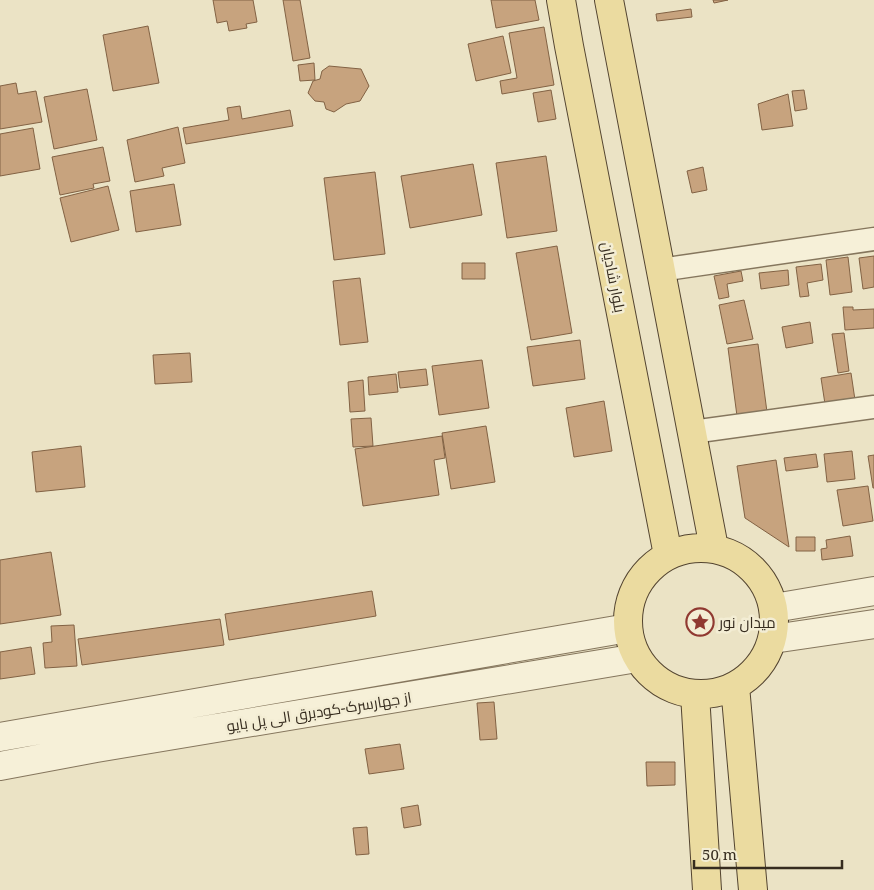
<svg xmlns="http://www.w3.org/2000/svg" width="874" height="890" viewBox="0 0 874 890" font-family="'Noto Serif',Cairo,serif">
  <style>
    .building { fill: #c7a37e; stroke: #826244 }
    .lines { fill: none; stroke-linecap: round; stroke-linejoin: round }
    .minor-casing { stroke: #85765d; stroke-width: 25 }
    .tertiary-casing { stroke: #85765d; stroke-width: 30 }
    .primary-casing { stroke: #534430; stroke-width: 30 }
    .minor { stroke: #f6f0d8; stroke-width: 22 }
    .tertiary { stroke: #f6f0d8; stroke-width: 28 }
    .primary { stroke: #ebdba0; stroke-width: 28 }
    .labels { text-anchor: middle; dominant-baseline: central; stroke-width: 5; stroke-linejoin: round; paint-order: stroke }
    .street-label { font-size: 15px; fill: #362c1f; stroke: #f3edd4 }
    .poi-label { font-size: 15px; fill: #362c1f; stroke: #f3edd4; text-anchor: start }
  </style>
  <rect width="100%" height="100%" fill="#ebe3c5"/>
  <path class="building" d="M213,0H253L257,22L246,24L247,28L229,31L227,21L217,23Z
    M283,0H300L310,58L293,61Z
    M491,0H535L539,20L496,28Z
    M713,0H728L714,3Z
    M691,9L692,17L657,21L656,14Z
    M148,26L159,83L113,91L103,35Z
    M544,27L554,85L502,94L500,81L517,78L509,33Z
    M503,36L511,73L476,81L468,44Z
    M314,63L315,80L300,81L298,65Z
    M329,66L361,69L369,86L360,101L346,104L334,112L326,109L324,102L315,101L308,93L313,81L320,79L322,71Z
    M16,83L18,94L36,91L42,122L0,129V86Z
    M87,89L97,140L54,149L44,97Z
    M551,90L556,119L538,122L533,93Z
    M804,90L807,109L795,111L792,91Z
    M788,94L793,126L762,130L758,104Z
    M240,106L242,119L290,110L293,126L186,144L183,128L229,120L227,108Z
    M178,127L185,163L162,168L164,176L135,182L127,140Z
    M33,128L40,169L0,176V134Z
    M103,147L110,181L93,184L94,188L60,195L52,157Z
    M546,156L557,231L507,238L496,163Z
    M473,164L482,215L410,228L401,176Z
    M703,167L707,190L692,193L687,171Z
    M375,172L385,254L334,260L324,178Z
    M174,184L181,225L136,232L130,191Z
    M108,186L119,230L71,242L60,198Z
    M557,246L572,333L531,340L516,253Z
    M874,256V287L863,289L859,258Z
    M848,257L852,292L830,295L826,260Z
    M462,263H485V279H462Z
    M821,264L823,280L807,283L809,296L800,297L796,267Z
    M788,270L789,285L761,289L759,273Z
    M741,271L743,281L727,284L729,297L719,299L714,276Z
    M360,278L368,342L340,345L333,281Z
    M744,300L753,339L727,344L719,305Z
    M843,307H853V310L874,309V328L845,330Z
    M810,322L813,343L786,348L782,327Z
    M844,333L849,371L838,373L832,334Z
    M580,340L585,379L533,386L527,347Z
    M758,344L767,412L737,416L728,348Z
    M190,353L192,382L155,384L153,355Z
    M482,360L489,408L439,415L432,366Z
    M426,369L428,385L400,388L398,372Z
    M851,373L855,400L825,404L821,378Z
    M396,374L398,392L369,395L368,377Z
    M363,380L365,411L350,412L348,382Z
    M604,401L612,451L574,457L566,408Z
    M371,418L373,446L353,447L351,419Z
    M486,426L495,482L451,489L442,433Z
    M442,436L445,458L434,460L439,495L363,506L355,449Z
    M81,446L85,487L36,492L32,452Z
    M852,451L855,479L827,482L824,454Z
    M816,454L818,467L786,471L784,458Z
    M874,455V488H873L868,456Z
    M776,460L789,547L745,518L737,466Z
    M868,486L873,521L843,526L837,490Z
    M850,536L853,556L822,560L821,549L827,548L826,540Z
    M796,537H815V551H796Z
    M51,552L61,615L0,624V560Z
    M372,591L376,616L229,640L225,614Z
    M220,619L224,645L82,665L78,639Z
    M74,625L77,666L45,668L43,643L52,642L51,626Z
    M31,647L35,674L0,679V652Z
    M494,702L497,739L480,740L477,703Z
    M400,744L404,769L369,774L365,749Z
    M646,762H675V785L647,786Z
    M418,805L421,825L404,828L401,808Z
    M367,827L369,854L356,855L353,828Z"/>
  <g class="lines">
    <g class="minor-casing">
      <path id="minor" d="M660,270L874,239
        M692,432L874,407"/>
    </g>
    <g class="tertiary-casing">
      <path id="tertiary" d="M774,608L874,591
        M773,639L874,624
        M0,737L628,628
        M0,766L96,748L637,658"/>
    </g>
    <g class="primary-casing">
      <path id="primary" d="M561,0L569,46L668,555
        M609,0L714,548
        M628 621a73 73 0 1 1 146 0a73 73 0 1 1-146 0Z
        M735,686L753,890
        M695,694L707,890"/>
    </g>
    <use href="#minor" class="minor"/>
    <use href="#tertiary" class="tertiary"/>
    <use href="#primary" class="primary"/>
  </g>
  <defs>
    <g id="sight-ring" transform="scale(1.4375)"><circle r="9.5" fill="#f3edd4" stroke="#903931" stroke-width="1.5"/><path d="M0-6L1.8-2.2L6-1.7L2.9 1.2L3.7 5.4L0 3.3L-3.7 5.4L-2.9 1.2L-6-1.7L-1.8-2.2Z" fill="#903931"/></g>
  </defs>
  <g fill-rule="evenodd">
    <use href="#sight-ring" x="700" y="622"/>
  </g>
  <g class="labels">
    <g class="street-label">
      <text transform="translate(614 277) rotate(79)">بلوار شادیان</text>
      <text transform="translate(319 711) rotate(-9)">از جهارسرک-کودبرق الی پل بایو</text>
    </g>
    <g class="poi-label">
      <text x="719" y="622">میدان نور</text>
    </g>
  </g>
  <path d="M694 860v8h148v-8" fill="none" stroke="#362c1f" stroke-width="2.5"/>
  <text x="702" y="860" font-size="15" fill="#362c1f" stroke="#f3edd4" stroke-width="4" paint-order="stroke">50 m</text>
</svg>
